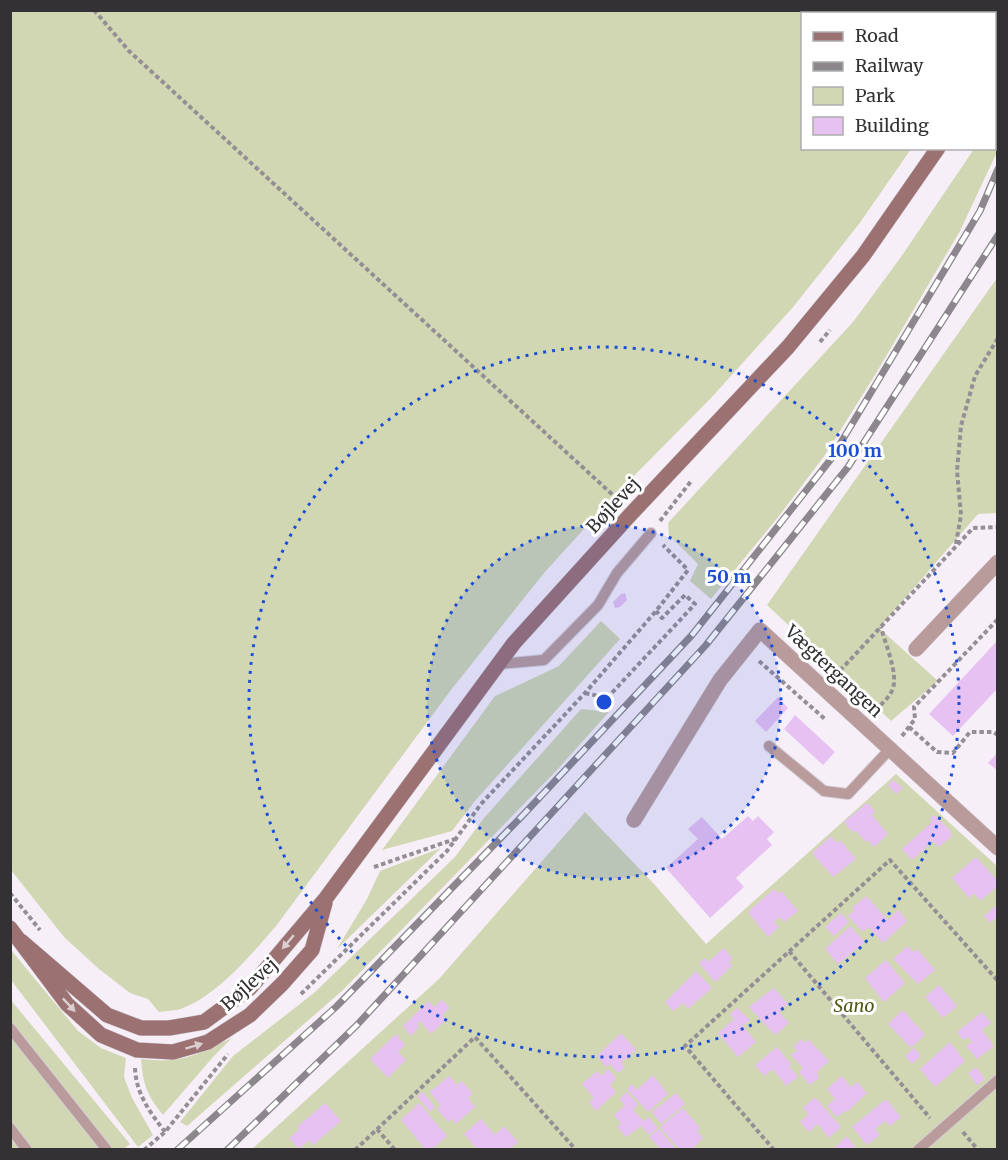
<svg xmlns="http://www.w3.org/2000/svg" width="1008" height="1160" viewBox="0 0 1008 1160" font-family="Merriweather,serif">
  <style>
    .green { fill: #d1d7b3 }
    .building { fill: #e6c1f2 }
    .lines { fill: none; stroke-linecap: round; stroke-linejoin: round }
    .lane-casing { stroke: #d3cdd5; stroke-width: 12 }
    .street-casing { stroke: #d3cdd5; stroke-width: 16 }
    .secondary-casing { stroke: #d3cdd5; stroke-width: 16 }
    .path { stroke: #948f95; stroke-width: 4; stroke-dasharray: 4.5 3; stroke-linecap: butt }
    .lane { stroke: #b99b9b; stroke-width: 10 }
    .street { stroke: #b99b9b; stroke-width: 15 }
    .secondary { stroke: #9b7172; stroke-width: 15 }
    .rail-casing { stroke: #8b878c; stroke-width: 7 }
    .rail { stroke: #fff; stroke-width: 4.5; stroke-dasharray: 14; stroke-linecap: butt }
    .oneway { fill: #dccdce }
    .ring { fill: none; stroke: #1d4ed8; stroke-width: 3; stroke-dasharray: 3 6 }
    .labels { text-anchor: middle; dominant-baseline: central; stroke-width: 6; stroke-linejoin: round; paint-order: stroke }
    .street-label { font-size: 18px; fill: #333134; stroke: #fff }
    .park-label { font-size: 18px; font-style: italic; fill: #515715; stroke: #fff }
    .centre { fill: #1d4ed8; stroke: #fff; stroke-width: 3 }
    .ring-label { font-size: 18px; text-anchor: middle; font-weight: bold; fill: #1d4ed8; stroke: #fff; stroke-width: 6; stroke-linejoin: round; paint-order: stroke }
  </style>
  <rect width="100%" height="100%" fill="#f6eff8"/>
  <path class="green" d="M10,11H991L989,14H802V148L911,149L859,224L794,306L711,398L614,496L544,573L451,690L276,926C252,954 213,1000 177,1010C171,1011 165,1011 159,1012L148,999L130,993L99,969L64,937L11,870Z
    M997,110V152L960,231L875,375L825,455L779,516L711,599L690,581L698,564L669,535L668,523L853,322L901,257L974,149L994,148L995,116Z
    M997,278V513L978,514L879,628L938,681L891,721L767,605Z
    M601,621L620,639L475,801L452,831L382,850L495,696L559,666Z
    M581,709L609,712L557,770L343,990L187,1126L180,1122L233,1056L314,993L455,857L484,818Z
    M896,774L997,866V1149L251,1150L439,979L585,812L654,884L706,944Z
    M441,848L337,949L367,899L380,871Z
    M11,950L78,1031L101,1048L126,1058L124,1077L132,1098L153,1135L138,1147L11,980Z
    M10,999L130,1144L124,1149H11Z
    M232,1038L213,1057L163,1115C147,1095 143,1085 141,1059C183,1064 195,1055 232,1038Z"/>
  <path class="building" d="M625,593L627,600L620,607L615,608L613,602L621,594Z
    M998,640V688L953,736L929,714Z
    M778,697L788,708L766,732L755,721Z
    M795,715L835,752L823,765L784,729Z
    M998,752V771L988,763Z
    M893,780L903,788L896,794L888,785Z
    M867,803L875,811L872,815L888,834L874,847L868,840L866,842L855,830L852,832L844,822Z
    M934,815L950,830L952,836L939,847L933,841L912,860L902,849L932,822L930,818Z
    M748,816L753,821L758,816L774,832L767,839L772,845L736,878L744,887L710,918L666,868L698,839L688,829L702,817L722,839Z
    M831,836L837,843L840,840L856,859L833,877L812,853Z
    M976,857L998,881V886L980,901L974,893L969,898L952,878Z
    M774,889L778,893L781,891L798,911L784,922L780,917L774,922L779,927L768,937L748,912Z
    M866,896L888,920L898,910L907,921L883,943L869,927L863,932L848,916L854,911L852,908Z
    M998,904V916L990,923L984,916Z
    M841,913L849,922L834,936L825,927Z
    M850,926L865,942L838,964L825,949Z
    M908,946L913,952L917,949L935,970L918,984L893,959Z
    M724,948L732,958L729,962L732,966L715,982L699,963L705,958L708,962Z
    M886,960L905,983L884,1002L865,978Z
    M696,971L712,988L688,1009L683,1003L673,1011L665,1002Z
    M939,985L957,1006L943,1018L925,997Z
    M774,988L788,1004L779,1012L789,1023L775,1035L749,1007Z
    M442,1000L450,1008L442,1015L446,1020L431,1034L420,1021L417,1024L419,1027L411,1036L403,1026L429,1001L434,1007Z
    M737,1008L750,1020L743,1026L756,1042L738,1057L718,1033L734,1019L730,1014Z
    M903,1010L925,1035L911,1048L888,1024Z
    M982,1012L991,1023L982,1030L994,1046L977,1059L966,1046L972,1042L968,1037L963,1040L957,1032Z
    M621,1033L636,1050L621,1063L625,1067L618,1073L610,1064L607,1068L597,1056Z
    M396,1034L405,1045L398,1052L406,1060L388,1078L370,1059Z
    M802,1039L804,1043L809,1040L829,1061L817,1072L819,1078L810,1085L799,1072L803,1068L791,1055L797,1051L793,1047Z
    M950,1042L965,1061L935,1087L920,1069Z
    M777,1047L791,1064L789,1066L798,1077L786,1086L773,1069L764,1076L755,1065Z
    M914,1048L921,1056L912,1064L905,1056Z
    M976,1067L985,1079L977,1085L968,1073Z
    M608,1069L616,1078L610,1085L616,1092L596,1111L589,1102L594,1098L582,1084L597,1071L601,1076Z
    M653,1075L668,1094L648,1112L627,1089L632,1084L637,1090Z
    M449,1076L457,1085L462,1081L473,1094L468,1098L475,1107L456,1124L452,1119L448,1122L437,1109L441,1106L430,1092Z
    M842,1076L851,1087L857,1082L867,1093L847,1112L845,1111L837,1117L827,1106L835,1099L827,1089Z
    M423,1092L435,1107L430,1112L417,1096Z
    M627,1092L638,1105L633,1110L644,1121L648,1117L658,1128L649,1135L641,1126L626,1137L617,1127L621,1123L614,1115L625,1105L619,1099Z
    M676,1093L685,1104L661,1124L652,1112Z
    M815,1097L841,1127L829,1138L818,1124L809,1132L800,1122L809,1114L803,1108Z
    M886,1099L901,1117L890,1126L885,1121L875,1129L880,1135L867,1145L852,1127Z
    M325,1103L341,1121L313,1145L309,1140L299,1149L289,1138L299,1130L297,1127Z
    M419,1103L447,1136L431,1150H426L401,1120Z
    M683,1108L700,1128L697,1131L703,1138L691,1150H680L660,1127Z
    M481,1119L495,1135L504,1126L518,1142L509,1150H478L464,1134Z
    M659,1129L677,1150H656L659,1147L649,1137Z
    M847,1136L857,1150H832Z"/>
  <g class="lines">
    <g class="lane-casing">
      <path id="lane" d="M499,664L544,660L598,605L617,573L651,533
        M769,746L824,791L848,794L890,749
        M10,1028L107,1150
        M10,1128L27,1150
        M918,1150L998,1080"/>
    </g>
    <g class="street-casing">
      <path id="street" d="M916,649L998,562
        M634,820L720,680L760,630L998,848"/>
    </g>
    <g class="secondary-casing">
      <path id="secondary" d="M994,46L998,40
        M10,928L67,1004L101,1035L137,1050L173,1052L208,1042L250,1015L282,984L312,950L325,903
        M21,941L107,1015L141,1028H169L204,1022L250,988L326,898L514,643L630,515L788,347L863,256L938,148"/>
    </g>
    <path class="path" d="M94,10L129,51L614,496
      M994,90L998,85
      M820,342L830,330
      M660,521L692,480
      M956,544L961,515L957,471L961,426L975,376L998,338
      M759,661L826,720
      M835,676L973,528L998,527
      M585,693L607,698L695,604L685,595L662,618L656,611
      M875,710C882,704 890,697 893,688C898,673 885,643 881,627
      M909,727L937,752L953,753L970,732H993L998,735
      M902,736L915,719L914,707L998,619
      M374,867L455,839
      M10,893L40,930
      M789,951L930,1118
      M301,994L447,851L481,804L585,693L656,611L688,570L663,545
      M135,1068C136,1094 150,1112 165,1132
      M377,1129L395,1150
      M963,1132L978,1150
      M144,1150L165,1132L228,1054
      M355,1150L475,1037L576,1150
      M774,1150L685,1046L890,860L998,981"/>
    <use href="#lane" class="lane"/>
    <use href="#street" class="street"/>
    <use href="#secondary" class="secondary"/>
    <g class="rail-casing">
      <path id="rail" d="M177,1150L337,1006L524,814L692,635L831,459L980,211L998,169
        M227,1150L357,1025L706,645L848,467L998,235"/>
    </g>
    <use href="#rail" class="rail"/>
  </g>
  <defs><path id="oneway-solid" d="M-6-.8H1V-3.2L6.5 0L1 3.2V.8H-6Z" transform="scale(1.5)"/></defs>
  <g class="oneway">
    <use href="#oneway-solid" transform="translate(288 942) rotate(130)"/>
    <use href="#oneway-solid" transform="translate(69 1005) rotate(47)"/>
    <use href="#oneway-solid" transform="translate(194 1046) rotate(-17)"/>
  </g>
  <circle cx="604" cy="702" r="177" fill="#1d4ed8" fill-opacity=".12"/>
  <g class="ring">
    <circle cx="604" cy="702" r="177"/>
    <circle cx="604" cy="702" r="355"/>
  </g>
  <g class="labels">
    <g class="street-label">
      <text transform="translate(613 505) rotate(-47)">Bøjlevej</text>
      <text transform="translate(834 671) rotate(43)">Vægtergangen</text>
      <text transform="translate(249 984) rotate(-42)">Bøjlevej</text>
    </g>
    <g class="park-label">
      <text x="854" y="1005">Sano</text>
    </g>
  </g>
  <circle cx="604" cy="702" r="9" class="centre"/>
  <g class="ring-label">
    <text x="855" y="457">100 m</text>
    <text x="729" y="583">50 m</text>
  </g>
  <rect width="1008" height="1160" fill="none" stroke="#333134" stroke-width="24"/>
  <rect x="801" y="12" width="195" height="138" fill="#ffffff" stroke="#adadae" stroke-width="1.5"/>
  <rect x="813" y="32" width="30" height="9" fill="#9b7172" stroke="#adadae" stroke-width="1.5"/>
  <text x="855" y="42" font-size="18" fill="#333134">Road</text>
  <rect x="813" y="62" width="30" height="9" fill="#8b878c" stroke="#adadae" stroke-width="1.5"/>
  <text x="855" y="72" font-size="18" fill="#333134">Railway</text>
  <rect x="813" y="87" width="30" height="18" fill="#d1d7b3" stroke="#adadae" stroke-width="1.5"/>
  <text x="855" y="102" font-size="18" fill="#333134">Park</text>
  <rect x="813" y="117" width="30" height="18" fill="#e6c1f2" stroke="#adadae" stroke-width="1.5"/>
  <text x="855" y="132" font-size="18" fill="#333134">Building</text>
</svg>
